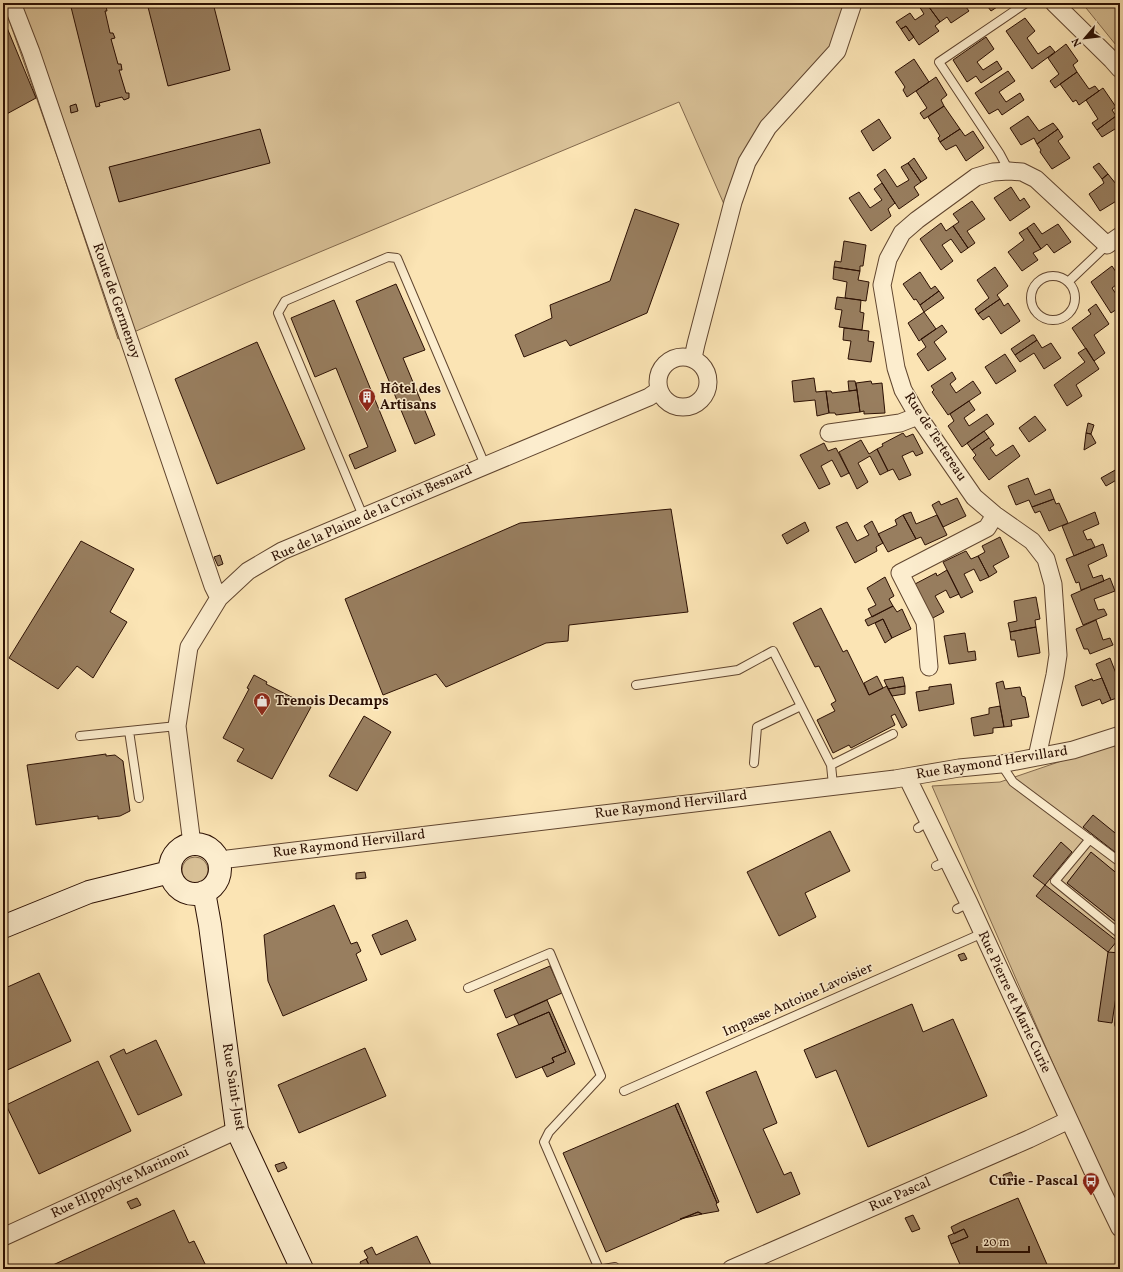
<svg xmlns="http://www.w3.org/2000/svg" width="1123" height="1272" viewBox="0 0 1123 1272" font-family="Vollkorn,serif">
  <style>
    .green { fill: #d8c096; stroke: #82684c }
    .building { fill: #987e5f; stroke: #2c1003 }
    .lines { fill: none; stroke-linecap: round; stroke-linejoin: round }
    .lane-casing { stroke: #60452f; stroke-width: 10 }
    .street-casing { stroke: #60452f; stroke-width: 19 }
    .secondary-casing { stroke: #2c1003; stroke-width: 24 }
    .lane { stroke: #fcedce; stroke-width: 8 }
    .street { stroke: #fcedce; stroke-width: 17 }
    .secondary { stroke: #fcedce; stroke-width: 22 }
    .labels { text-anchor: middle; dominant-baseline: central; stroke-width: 3; stroke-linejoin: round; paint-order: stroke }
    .street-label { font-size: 14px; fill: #2c1003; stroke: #fcedce }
    .poi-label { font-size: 14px; font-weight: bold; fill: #2c1003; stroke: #fcedce; text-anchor: start }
  </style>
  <rect width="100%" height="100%" fill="#fbe4b4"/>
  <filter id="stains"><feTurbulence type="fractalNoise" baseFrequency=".005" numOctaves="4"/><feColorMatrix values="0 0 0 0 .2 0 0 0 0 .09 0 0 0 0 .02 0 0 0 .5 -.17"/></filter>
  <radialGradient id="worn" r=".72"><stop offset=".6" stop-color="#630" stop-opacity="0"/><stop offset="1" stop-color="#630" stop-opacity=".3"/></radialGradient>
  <path class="green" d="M3,3H844L832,51L754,133L727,211L679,102L248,282L118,339L59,162Z
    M1082,3H1120V50Z
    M1120,741V876L1091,853L1067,883L1120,925V1208L1098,1167L932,786L1000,782Z
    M182 870a13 13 0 1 1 26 0a13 13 0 1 1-26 0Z"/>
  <path class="building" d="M70,3H103V7L106,6L107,11H105L110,33H113L115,38L111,39L118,64H121L122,70H119L126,93H129V98L124,100L122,97L99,103L100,106L96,107Z
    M164,3H213L230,70L168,86L148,7Z
    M924,3H926L940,22L935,26L939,31L919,45L906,26L901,29L896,22L910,13L915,20L924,14L919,6Z
    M926,3H963L969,11L951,23L947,17L940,22Z
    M985,3H995L997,7L991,11Z
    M3,18L36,98L3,116Z
    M1025,18L1035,31L1027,38L1038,54L1050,46L1055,52L1032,69L1006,31Z
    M906,26L914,37L909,41L901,29Z
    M986,37L994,49L977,62L983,70L997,61L1002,69L981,83L976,76L967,82L953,60Z
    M1066,44L1078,61L1073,65L1077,72L1055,88L1050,81L1059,74L1048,58Z
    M914,59L929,82L907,97L903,90L905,87L895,72Z
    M1008,71L1015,81L999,92L1006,102L1020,93L1024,100L1002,115L998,109L989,114L975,93Z
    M1077,72L1089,89L1095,86L1099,91L1079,105L1076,100L1073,102L1060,84Z
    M936,77L947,95L941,100L944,106L924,119L920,113L927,108L916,91Z
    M1103,88L1116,107L1112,110L1116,116L1097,130L1092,123L1098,119L1086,100Z
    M76,104L78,111L71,113L70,106Z
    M944,106L960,129L940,142L938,138L940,136L928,117Z
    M1028,116L1039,131L1053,123L1058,129L1037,144L1034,138L1021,145L1010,128Z
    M1116,116L1118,120L1120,119V137L1115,129L1102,137L1097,130Z
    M879,119L891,138L873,151L861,131Z
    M260,129L270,163L119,202L109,167Z
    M960,129L965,136L973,131L984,148L966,161L956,145L946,150L940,142Z
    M1058,129L1063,137L1058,141L1070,158L1052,169L1040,152L1041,150L1037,144Z
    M914,158L927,178L921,182L908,163Z
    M908,163L921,182L914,187L919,195L899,209L877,175L885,169L897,187L909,180L901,167Z
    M1099,163L1108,174L1102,179L1093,167Z
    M1108,174L1120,189V204L1118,200L1100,211L1089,194L1104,183L1102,179Z
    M882,183L895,203L888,209L891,216L871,231L849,198L859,192L870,208L882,200L874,189Z
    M1011,187L1020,201L1024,198L1030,207L1010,221L994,198Z
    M972,201L985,219L967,231L975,243L968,248L953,226L959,222L953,214Z
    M635,209L679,224L647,313L570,346L566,340L524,357L515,335L552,318L550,305L610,281Z
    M941,223L946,231L953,226L968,248L961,253L951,239L942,245L953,261L941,270L920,239Z
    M1034,223L1042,234L1058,224L1071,242L1054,253L1047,244L1041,249L1027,228Z
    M1027,228L1041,249L1033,253L1038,260L1022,271L1008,252L1024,240L1019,233Z
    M844,241L866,245L863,266H860V271L834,267L835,261L841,262Z
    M1112,266L1120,278V282L1112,288L1120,300V307L1111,313L1091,282Z
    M834,267L860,271L858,280L869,282L866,301L845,298L847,282L833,279Z
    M995,267L1008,286L997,295L1000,299L978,314L975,309L989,298L977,280Z
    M920,272L931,289L935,286L939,291L920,305L916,299L914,300L903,284Z
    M396,284L425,350L403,358L435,435L415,444L356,301Z
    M939,291L944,298L924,312L920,305Z
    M837,297L861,300L860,312L864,313L862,330L839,327L842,310L835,309Z
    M1000,299L1004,306L1008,303L1020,321L1001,334L989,316L983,320L978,314Z
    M334,300L396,451L355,469L349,455L368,447L336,368L315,377L291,318Z
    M1096,304L1109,324L1094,335L1105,353L1094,361L1072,328L1091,314L1088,310Z
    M924,312L936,329L919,341L908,323Z
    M942,325L947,332L934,342L946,359L928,371L917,354L926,347L921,339Z
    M844,328L869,331L868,341L874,342L871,362L848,359L851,341L843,340Z
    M1032,335H1034L1037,340L1015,355L1011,349Z
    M1037,340L1042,348L1051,343L1061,358L1044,369L1034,353L1020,362L1015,355Z
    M257,342L305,449L217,484L175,379Z
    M1086,348L1099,369L1076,385L1082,396L1067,406L1054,385L1085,362L1078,353Z
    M1005,354L1016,371L996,384L985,367Z
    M952,372L956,379L950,384L956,393L973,381L981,393L948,415L932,392L934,390L931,386Z
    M814,378L816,392L826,391L829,413L817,416L815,400L794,402L792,381Z
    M848,381H855L857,390L849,391Z
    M871,381L872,384L882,383L885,413L864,414V411L860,412L856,383Z
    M857,390L860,412L836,415L835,413H829L826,391H831L832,393Z
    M969,401L975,410L964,418L969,426L987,414L994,424L962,447L948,426L954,421L950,414Z
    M1035,416L1046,430L1029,442L1019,428Z
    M1088,423L1094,425L1091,434L1086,433Z
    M984,431L989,438L972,450L967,443Z
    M903,433L906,437L913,434L923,453L916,456L913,451L902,456L911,475L899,480L893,469L888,471L877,449L883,446L882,444Z
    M1086,433L1091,434L1096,443L1084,450Z
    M989,438L994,445L990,448L996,456L1013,445L1020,456L989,480L973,458L976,455L972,450Z
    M861,440L869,454L877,449L888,471L880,475L870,456L858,463L868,482L857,489L839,452Z
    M824,443L828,451L836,448L849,473L841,477L832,460L821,466L830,484L819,489L800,455Z
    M1117,469L1120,474V478L1106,486L1101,478Z
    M1028,478L1035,495L1050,489L1054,499L1032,507L1029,500L1016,505L1008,486Z
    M957,498L966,516L943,527L932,505L939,501L941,505Z
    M1054,499L1056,504L1059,503L1068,523L1049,531L1040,511L1035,513L1032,507Z
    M671,509L688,612L569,625L568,641L546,643L446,687L436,674L383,695L345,599L520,523Z
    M911,512L916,524L937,515L947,535L925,545L921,537L916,539L903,515Z
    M1095,512L1099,524L1083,531L1087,540L1091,539L1095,547L1074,556L1062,526Z
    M903,515L916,539L888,552L878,534L897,525L895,520Z
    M872,521L883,543L876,547L877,551L855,563L836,527L847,522L857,541L869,535L864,526Z
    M805,522L809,531L787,544L782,535Z
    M1000,537L1009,557L993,566L997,572L989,577L978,556L985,552L982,546Z
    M81,541L134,569L110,612L127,622L93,678L77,666L58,689L9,658Z
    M1103,544L1107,556L1088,565L1093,578L1102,575L1104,581L1081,590L1079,582L1076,583L1066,559Z
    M966,551L971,559L978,556L989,577L980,581L974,569L964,574L973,592L961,598L943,562Z
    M220,555L223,564L218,566L214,557Z
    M947,570L959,594L950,598L946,590L935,596L944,612L931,619L915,584L936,573L937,576Z
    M885,577L894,596L889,599L893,606L872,617L868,609L876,605L867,588Z
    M1110,578L1115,591L1094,599L1098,610L1104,609L1107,615L1083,625L1071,595Z
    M1036,597L1040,619L1035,620L1036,627L1010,632L1008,623L1017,621L1014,601Z
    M893,606L897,612L902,609L911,629L892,638L883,619L868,626L865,620Z
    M821,608L843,652L847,650L869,695L887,686L907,725L902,728L895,714L891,716L895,725L851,748L849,745L833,753L817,720L835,711L831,704L836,701L819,666L815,667L793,623Z
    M883,619L892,638L885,643L875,623Z
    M1096,620L1103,640L1110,638L1113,645L1090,654L1088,649H1084L1076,629Z
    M1036,627L1040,653L1018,657L1015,640H1011L1010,632Z
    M965,633L968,652L975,651L976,660L949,664L944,636Z
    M1110,658L1117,676L1120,675V697L1111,700L1096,664Z
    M254,675L267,682L266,684L311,707L272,779L237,761L244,749L223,738L249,689L247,688Z
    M877,676L883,688L869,695L864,683Z
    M903,677L905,686L888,689L884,680Z
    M1102,678L1111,700L1102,704L1100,699L1082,706L1075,686L1092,679L1093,681Z
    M1003,681L1005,689L1020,687L1022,696L1025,697L1029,717L1011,720L1012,726L1004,727L996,683Z
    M951,684L954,704L919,711L916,692L929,690V687Z
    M905,686V694L892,696L888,689Z
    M1000,706L1004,727L993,728V733L974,736L971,718L989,714V708Z
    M364,716L391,732L357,791L329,776Z
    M106,754V756L115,755L123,761L130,811L120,816L98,819V816L36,825L27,765Z
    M1093,815L1120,837V856L1083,827Z
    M830,831L850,871L805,893L816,917L779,936L747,872Z
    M1061,842L1072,852L1045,885L1033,876Z
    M1091,852L1120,876V925L1067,883Z
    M365,872L366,878L356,879V873Z
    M1045,885L1117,941L1108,952L1036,896Z
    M334,905L351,944L357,942L361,951L356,954L367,980L283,1016L268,981L264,935Z
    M407,920L416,940L381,955L372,935Z
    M1108,952L1120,953V970L1112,1023L1098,1021Z
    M964,953L967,959L961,961L958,955Z
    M550,966L562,993L506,1018L494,990Z
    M39,973L71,1041L3,1072V989Z
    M547,1000L575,1064L547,1077L542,1067L554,1062L552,1058L566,1052L549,1012L519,1025L514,1015Z
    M912,1004L923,1032L953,1019L987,1096L868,1147L836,1070L816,1078L804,1050Z
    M549,1012L566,1052L552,1058L554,1062L516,1078L497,1034Z
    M156,1040L182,1095L138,1115L110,1056L124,1049L126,1054Z
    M365,1048L386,1096L299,1133L278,1085Z
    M98,1061L131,1131L39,1174L6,1105Z
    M756,1071L777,1123L763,1129L784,1175L791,1172L800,1194L757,1213L706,1092Z
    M678,1103L719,1202L717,1203L675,1105Z
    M675,1105L717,1203L716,1204L719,1211L702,1214L698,1212L606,1252L563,1153Z
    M284,1162L287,1168L278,1172L275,1165Z
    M1011,1172L1014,1178L1006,1182L1003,1175Z
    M137,1198L141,1205L131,1209L127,1202Z
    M1018,1198L1049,1269H962L951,1244L968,1237L964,1229L954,1234L951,1227L961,1222Z
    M174,1210L189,1243L194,1241L207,1268L44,1269Z
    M698,1212L702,1214L680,1219Z
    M913,1215L920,1229L912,1232L905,1218Z
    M964,1229L968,1237L951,1244L948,1236Z
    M417,1236L433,1269H371L366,1259L368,1258L364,1251L372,1247L376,1255Z
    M366,1259L371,1269H363L360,1262Z"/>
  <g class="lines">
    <g class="lane-casing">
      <path id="lane" d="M1009,171L1000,154L939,62L1026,3
        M1031 298a22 22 0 1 1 44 0a22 22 0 1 1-44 0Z
        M1068,282L1107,245
        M363,516L278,313L285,301L388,257L397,258L485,465
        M636,685L738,670L773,651L831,765L833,785
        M129,731L139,798
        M80,736L177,726
        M754,763L757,727L801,706
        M1001,764L1013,782L1120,862
        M831,765L893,734
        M918,828L929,821
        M1090,839L1055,881L1120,934
        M936,866L947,861
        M957,909L969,903
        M468,988L550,953L601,1076L549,1132L544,1142L599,1269
        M1119,1024L1120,1014
        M624,1091L983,933
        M604,1269L615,1267V1269"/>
    </g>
    <g class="street-casing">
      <path id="street" d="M12,3L31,52L213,586L219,598
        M1054,3L1112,60L1120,69
        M658 382a25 25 0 1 1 50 0a25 25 0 1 1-50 0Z
        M693,358L696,344L733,202L747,162L768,127L837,51L853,3
        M829,433L900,423L918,416
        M929,667L925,622L900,573L987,528L995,515
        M1037,757L1055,675L1058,655L1053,584L1046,559L1032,541L995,515L974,497L918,416L903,390L896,368L882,285L888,259L902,233L917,220L976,177L993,172L1009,171L1022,172L1036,179L1107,245L1120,236
        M907,777L969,903L1101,1189L1120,1228
        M192,844L177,726L189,647L219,598L248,571L282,551L649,397L659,390
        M219,861L228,859L895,779L959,768L1001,764L1073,750L1120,735
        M3,1237L237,1130
        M731,1269L1029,1139L1069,1120"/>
    </g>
    <g class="secondary-casing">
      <path id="secondary" d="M170 869a25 25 0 1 1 50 0a25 25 0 1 1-50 0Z
        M204,892L210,925L237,1130L302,1269
        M3,927L89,892L170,872"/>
    </g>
    <use href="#lane" class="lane"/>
    <use href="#street" class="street"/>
    <use href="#secondary" class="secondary"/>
  </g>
  <defs>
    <g id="building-pin" transform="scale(0.9)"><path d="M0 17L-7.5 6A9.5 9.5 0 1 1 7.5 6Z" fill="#8f2418" stroke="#fcedce"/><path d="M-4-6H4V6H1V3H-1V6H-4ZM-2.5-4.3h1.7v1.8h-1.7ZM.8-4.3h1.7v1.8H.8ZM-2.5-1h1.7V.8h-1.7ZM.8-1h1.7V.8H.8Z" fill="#fff"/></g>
    <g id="shop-pin" transform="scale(0.9)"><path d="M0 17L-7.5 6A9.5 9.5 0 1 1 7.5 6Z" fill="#8f2418" stroke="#fcedce"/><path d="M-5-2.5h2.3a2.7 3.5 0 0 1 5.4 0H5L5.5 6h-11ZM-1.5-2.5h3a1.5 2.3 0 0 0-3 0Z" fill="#fff"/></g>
    <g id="bus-pin" transform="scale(0.9)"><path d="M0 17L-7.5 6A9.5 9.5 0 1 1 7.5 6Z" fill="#8f2418" stroke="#fcedce"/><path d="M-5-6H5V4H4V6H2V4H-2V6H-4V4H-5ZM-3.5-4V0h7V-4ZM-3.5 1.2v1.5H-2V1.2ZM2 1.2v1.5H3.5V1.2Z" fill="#fff"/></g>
  </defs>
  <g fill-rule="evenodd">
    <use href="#building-pin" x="367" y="397"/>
    <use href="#shop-pin" x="262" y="701"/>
    <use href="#bus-pin" x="1091" y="1181"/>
  </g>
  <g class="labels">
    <g class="street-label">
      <text transform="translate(116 301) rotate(71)">Route de Germenoy</text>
      <text transform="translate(935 437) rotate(57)">Rue de Tertereau</text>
      <text transform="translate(372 514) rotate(-24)">Rue de la Plaine de la Croix Besnard</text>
      <text transform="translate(992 763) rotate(-9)">Rue Raymond Hervillard</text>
      <text transform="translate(671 805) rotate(-7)">Rue Raymond Hervillard</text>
      <text transform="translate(349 844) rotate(-7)">Rue Raymond Hervillard</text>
      <text transform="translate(798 1000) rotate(-24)">Impasse Antoine Lavoisier</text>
      <text transform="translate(1014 1002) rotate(65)">Rue Pierre et Marie Curie</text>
      <text transform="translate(233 1087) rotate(81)">Rue Saint-Just</text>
      <text transform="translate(120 1183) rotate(-25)">Rue HIppolyte Marinoni</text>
      <text transform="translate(900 1195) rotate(-24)">Rue Pascal</text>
    </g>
    <g class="poi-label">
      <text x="380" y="389">Hôtel des<tspan x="380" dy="16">Artisans</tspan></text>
      <text x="275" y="701">Trenois Decamps</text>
      <text x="1078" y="1181" text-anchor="end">Curie - Pascal</text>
    </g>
  </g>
  <rect width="1123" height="1272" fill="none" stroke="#fbe4b4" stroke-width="16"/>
  <rect x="4" y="4" width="1115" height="1264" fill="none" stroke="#2c1003" stroke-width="2"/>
  <rect x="8" y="8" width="1107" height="1256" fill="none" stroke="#2c1003"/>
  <g transform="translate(1085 38) rotate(242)" stroke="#fcedce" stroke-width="3" paint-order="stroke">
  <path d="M0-3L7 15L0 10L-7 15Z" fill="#2c1003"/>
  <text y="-6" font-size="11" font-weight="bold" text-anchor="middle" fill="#2c1003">N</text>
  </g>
  <path d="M977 1246v6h52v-6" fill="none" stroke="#2c1003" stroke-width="2"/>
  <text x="983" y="1246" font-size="12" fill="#2c1003" stroke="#fcedce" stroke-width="3" paint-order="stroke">20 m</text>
  <rect width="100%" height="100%" filter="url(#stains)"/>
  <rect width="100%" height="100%" fill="url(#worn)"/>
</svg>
